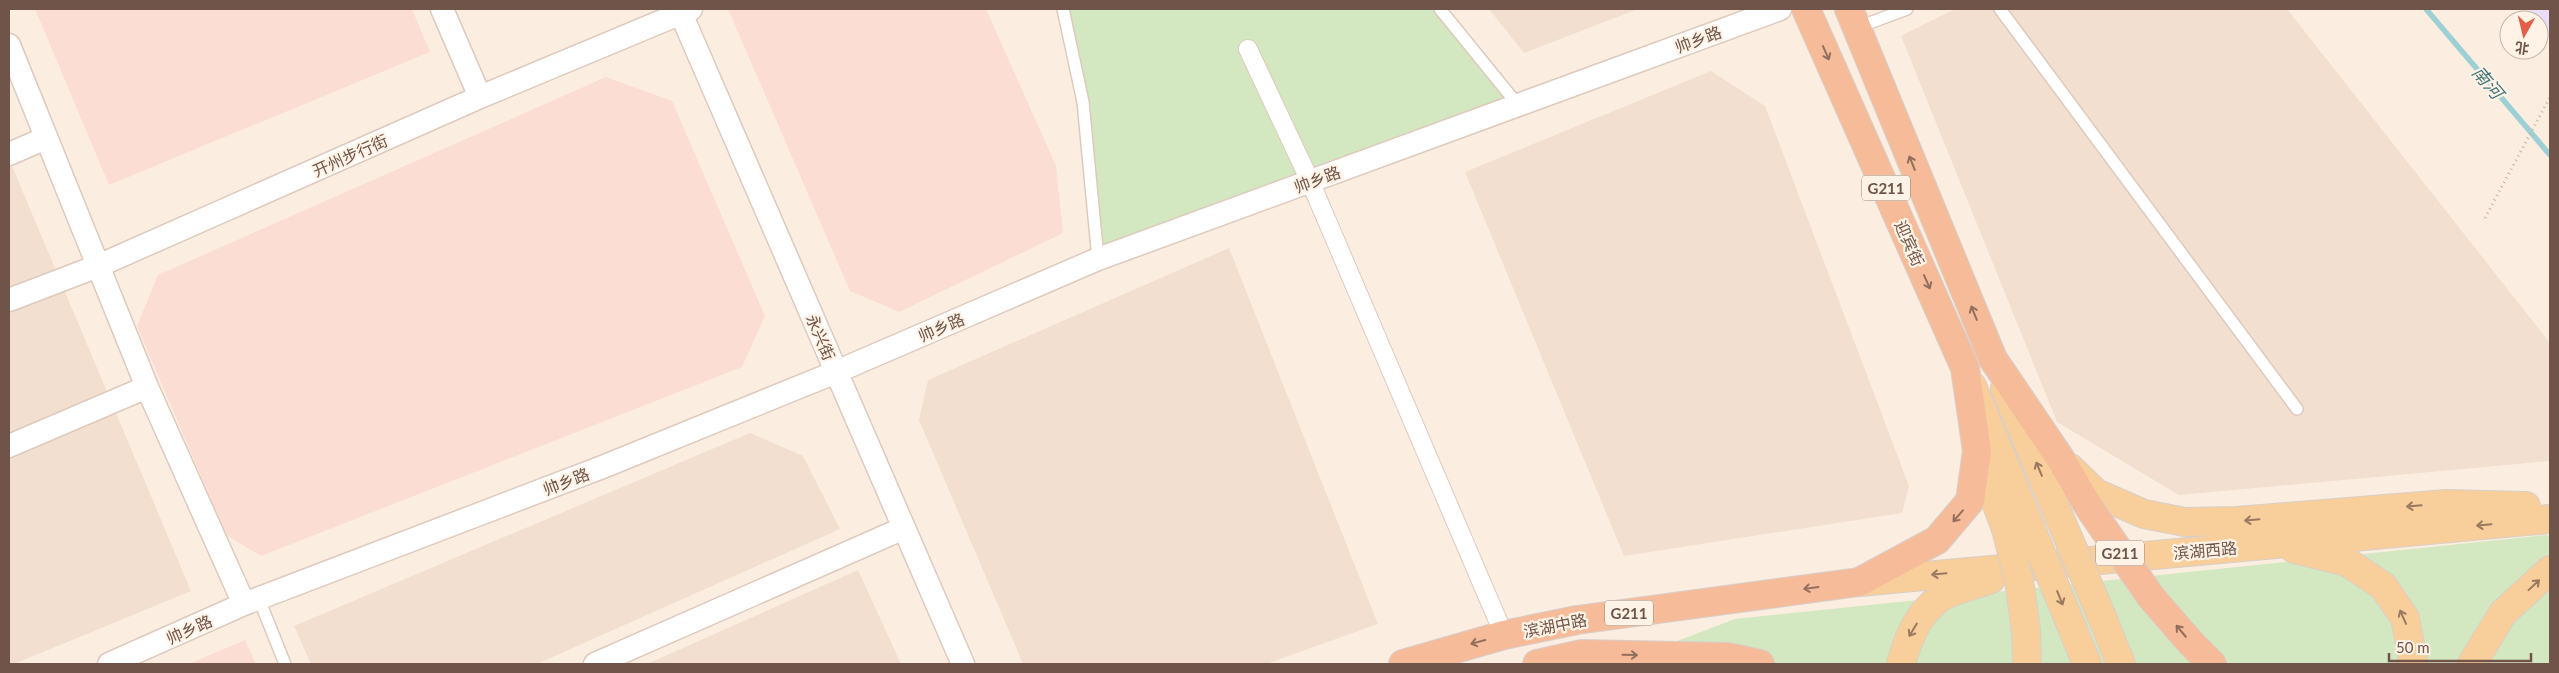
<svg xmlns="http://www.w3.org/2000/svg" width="2559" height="673" viewBox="0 0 2559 673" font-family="Lato,'Noto Sans SC',sans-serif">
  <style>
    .residential { fill: #f2dfcf }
    .commercial { fill: #fbddd4 }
    .education { fill: #ebddf7 }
    .green { fill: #d3e7c0 }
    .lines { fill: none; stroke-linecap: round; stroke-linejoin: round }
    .stream { stroke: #9dd0d4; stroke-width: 5.5 }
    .service-casing { stroke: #decabd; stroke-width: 14 }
    .pedestrian-casing { stroke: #decabd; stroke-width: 20 }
    .minor-casing { stroke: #decabd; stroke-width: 25 }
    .primary-casing { stroke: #d7cfcc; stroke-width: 30 }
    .trunk-casing { stroke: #d7cfcc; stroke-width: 30 }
    .path { stroke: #d3ae9d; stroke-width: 3; stroke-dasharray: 1 4; stroke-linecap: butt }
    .service { stroke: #fff; stroke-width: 11 }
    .pedestrian { stroke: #fff; stroke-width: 18 }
    .minor { stroke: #fff; stroke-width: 22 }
    .primary { stroke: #f8ce9a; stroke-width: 28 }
    .trunk { stroke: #f6bc9a; stroke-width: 28 }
    .primary-bridge-casing { stroke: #d7cfcc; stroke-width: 30; stroke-linecap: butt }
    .trunk-bridge-casing { stroke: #d7cfcc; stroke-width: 30; stroke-linecap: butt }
    .primary-bridge { stroke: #f8ce9a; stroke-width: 28 }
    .trunk-bridge { stroke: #f6bc9a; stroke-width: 28 }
    .oneway { stroke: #926e5d }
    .oneway2 { stroke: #997961 }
    .labels { text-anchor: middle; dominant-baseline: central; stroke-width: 4.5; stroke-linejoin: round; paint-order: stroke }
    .shield { fill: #fef3e6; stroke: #9b8478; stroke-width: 1 }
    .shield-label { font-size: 15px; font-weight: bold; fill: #705449 }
    .street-label { font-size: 16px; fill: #705449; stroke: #fef3e6 }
    .water-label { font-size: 18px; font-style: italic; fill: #41777c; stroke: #fef3e6 }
  </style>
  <rect width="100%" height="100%" fill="#fbeee0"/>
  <path class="residential" d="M1489,9H1638L1524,53Z
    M1955,9H2287L2550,343V461L2179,495L2057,422L1901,36Z
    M1711,71L1765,106L1909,486L1902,513L1624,556L1465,172Z
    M9,159L191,591L14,664H9Z
    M1229,248L1378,624L1266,664H1023L919,420L928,380Z
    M750,433L803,456L840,529L537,664H311L294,626Z
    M858,570L901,664H647Z"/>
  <path class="commercial" d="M35,9H412L430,52L109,185Z
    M728,9H986L1056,166L1063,233L899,312L850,291Z
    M606,77L672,101L765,316L742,367L261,556L226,535L137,326L158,275Z
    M245,640L256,664H189Z"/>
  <path class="education" d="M2527,9H2550V37L2539,24V20H2536Z"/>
  <path class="green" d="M1063,9H1440L1518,105L1098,259L1083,102Z
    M2546,535L2550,536V664H1617L1735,619Z"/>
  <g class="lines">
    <path class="stream" d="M2426,9L2550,155"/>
    <g class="service-casing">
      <path id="service" d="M1063,9L1083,102L1098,259
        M1440,9L1518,105
        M2000,9L2297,409
        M1856,28L1907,9
        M259,599L285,664"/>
    </g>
    <g class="pedestrian-casing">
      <path id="pedestrian" d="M1248,49L1310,181L1504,635"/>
    </g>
    <g class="minor-casing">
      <path id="minor" d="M442,9L480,97
        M679,9L963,664
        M9,45L147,387L244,604
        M9,154L46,138
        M9,300L98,266L480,97L691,9
        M9,446L147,387
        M109,664L244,604L600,468L836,372L1098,259L1780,9
        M595,664L904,528"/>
    </g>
    <g class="primary-casing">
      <path id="primary" d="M1972,386L2028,521
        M2005,388L2058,514
        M1977,451L2006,529
        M2070,468L2096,493L2144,514L2185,522L2237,521L2446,504L2526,506
        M2294,549L2347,562L2383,586L2405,618L2413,659L2411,664
        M1859,582L2550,519
        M2102,617L2121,664
        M2071,625L2087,664
        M2026,630L2027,664
        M1901,664C1908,639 1917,614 1940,598C1954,589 1976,585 1991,579
        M2472,664L2503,613L2550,570"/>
    </g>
    <g class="trunk-casing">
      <path id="trunk" d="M1849,9L1993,359L2060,458L2090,509
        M2151,597L2190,642L2212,664
        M1403,664L1504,635L1577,620L1859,582L1937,540L1970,501L1977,451L1965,368L1806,9
        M1537,664L1582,654L1728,657L1760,664"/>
    </g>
    <path class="path" d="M2485,218L2550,97"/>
    <use href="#service" class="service"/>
    <use href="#pedestrian" class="pedestrian"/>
    <use href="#minor" class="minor"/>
    <use href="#primary" class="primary"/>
    <use href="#trunk" class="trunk"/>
    <g class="primary-bridge-casing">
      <path id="primary-bridge" d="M2058,514L2102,617
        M2028,521L2071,625
        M2006,529L2019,580L2026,630"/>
    </g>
    <g class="trunk-bridge-casing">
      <path id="trunk-bridge" d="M2090,509L2151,597"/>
    </g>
    <use href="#primary-bridge" class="primary-bridge"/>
    <use href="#trunk-bridge" class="trunk-bridge"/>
  </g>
  <defs><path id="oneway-shaft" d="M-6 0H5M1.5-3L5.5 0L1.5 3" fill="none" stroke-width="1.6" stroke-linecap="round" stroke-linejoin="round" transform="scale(1.25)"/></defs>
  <g class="oneway">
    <use href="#oneway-shaft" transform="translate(1826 53) rotate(66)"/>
    <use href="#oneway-shaft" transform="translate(1912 163) rotate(-112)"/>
    <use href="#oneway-shaft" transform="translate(1927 282) rotate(66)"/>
    <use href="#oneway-shaft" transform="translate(1974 313) rotate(-112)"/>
    <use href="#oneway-shaft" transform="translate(1958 516) rotate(131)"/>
    <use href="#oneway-shaft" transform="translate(1811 588) rotate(172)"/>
    <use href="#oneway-shaft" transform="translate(2181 631) rotate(-130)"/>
    <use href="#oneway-shaft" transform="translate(1478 642) rotate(165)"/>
    <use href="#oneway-shaft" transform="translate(1630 655) rotate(1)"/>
  </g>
  <g class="oneway2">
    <use href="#oneway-shaft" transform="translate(2039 469) rotate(-113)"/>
    <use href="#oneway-shaft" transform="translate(2414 506) rotate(175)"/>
    <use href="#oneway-shaft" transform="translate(2252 520) rotate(175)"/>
    <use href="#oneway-shaft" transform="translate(2484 525) rotate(175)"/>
    <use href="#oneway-shaft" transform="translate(1939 574) rotate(175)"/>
    <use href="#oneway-shaft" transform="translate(2534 585) rotate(-43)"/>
    <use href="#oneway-shaft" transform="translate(2060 598) rotate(68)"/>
    <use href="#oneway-shaft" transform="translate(2403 617) rotate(-114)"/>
    <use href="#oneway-shaft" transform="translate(1913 630) rotate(121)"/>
  </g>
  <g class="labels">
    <g class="shield">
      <rect x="1862" y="175.5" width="48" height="25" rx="4"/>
      <rect x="2096" y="540.5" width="48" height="25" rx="4"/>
      <rect x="1605" y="600.5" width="48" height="25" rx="4"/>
    </g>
    <g class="shield-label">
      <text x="1886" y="188">G211</text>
      <text x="2120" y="553">G211</text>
      <text x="1629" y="613">G211</text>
    </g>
    <g class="street-label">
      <text transform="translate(1698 39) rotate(-20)">帅乡路</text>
      <text transform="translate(350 155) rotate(-24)">开州步行街</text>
      <text transform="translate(1317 179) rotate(-20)">帅乡路</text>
      <text transform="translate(1910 243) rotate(66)">迎宾街</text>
      <text transform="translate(941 327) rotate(-23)">帅乡路</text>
      <text transform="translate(821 337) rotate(67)">永兴街</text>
      <text transform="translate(566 481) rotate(-21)">帅乡路</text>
      <text transform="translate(2205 550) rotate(-5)">滨湖西路</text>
      <text transform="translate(1555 625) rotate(-11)">滨湖中路</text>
      <text transform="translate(189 629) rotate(-24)">帅乡路</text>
    </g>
    <g class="water-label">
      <text transform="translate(2488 82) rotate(50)">南河</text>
    </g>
  </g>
  <rect width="2559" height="673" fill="none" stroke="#705449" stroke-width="20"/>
  <g transform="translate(2524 35) rotate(188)"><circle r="24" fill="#fef3e6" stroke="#c5b3a7"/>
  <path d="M0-4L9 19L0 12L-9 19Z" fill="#e15f49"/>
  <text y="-8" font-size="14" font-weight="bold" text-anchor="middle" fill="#705449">北</text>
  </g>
  <path d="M2389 653v8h142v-8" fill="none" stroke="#705449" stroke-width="2.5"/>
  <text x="2396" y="653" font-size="15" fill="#705449" stroke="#fef3e6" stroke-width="4" paint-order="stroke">50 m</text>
</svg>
